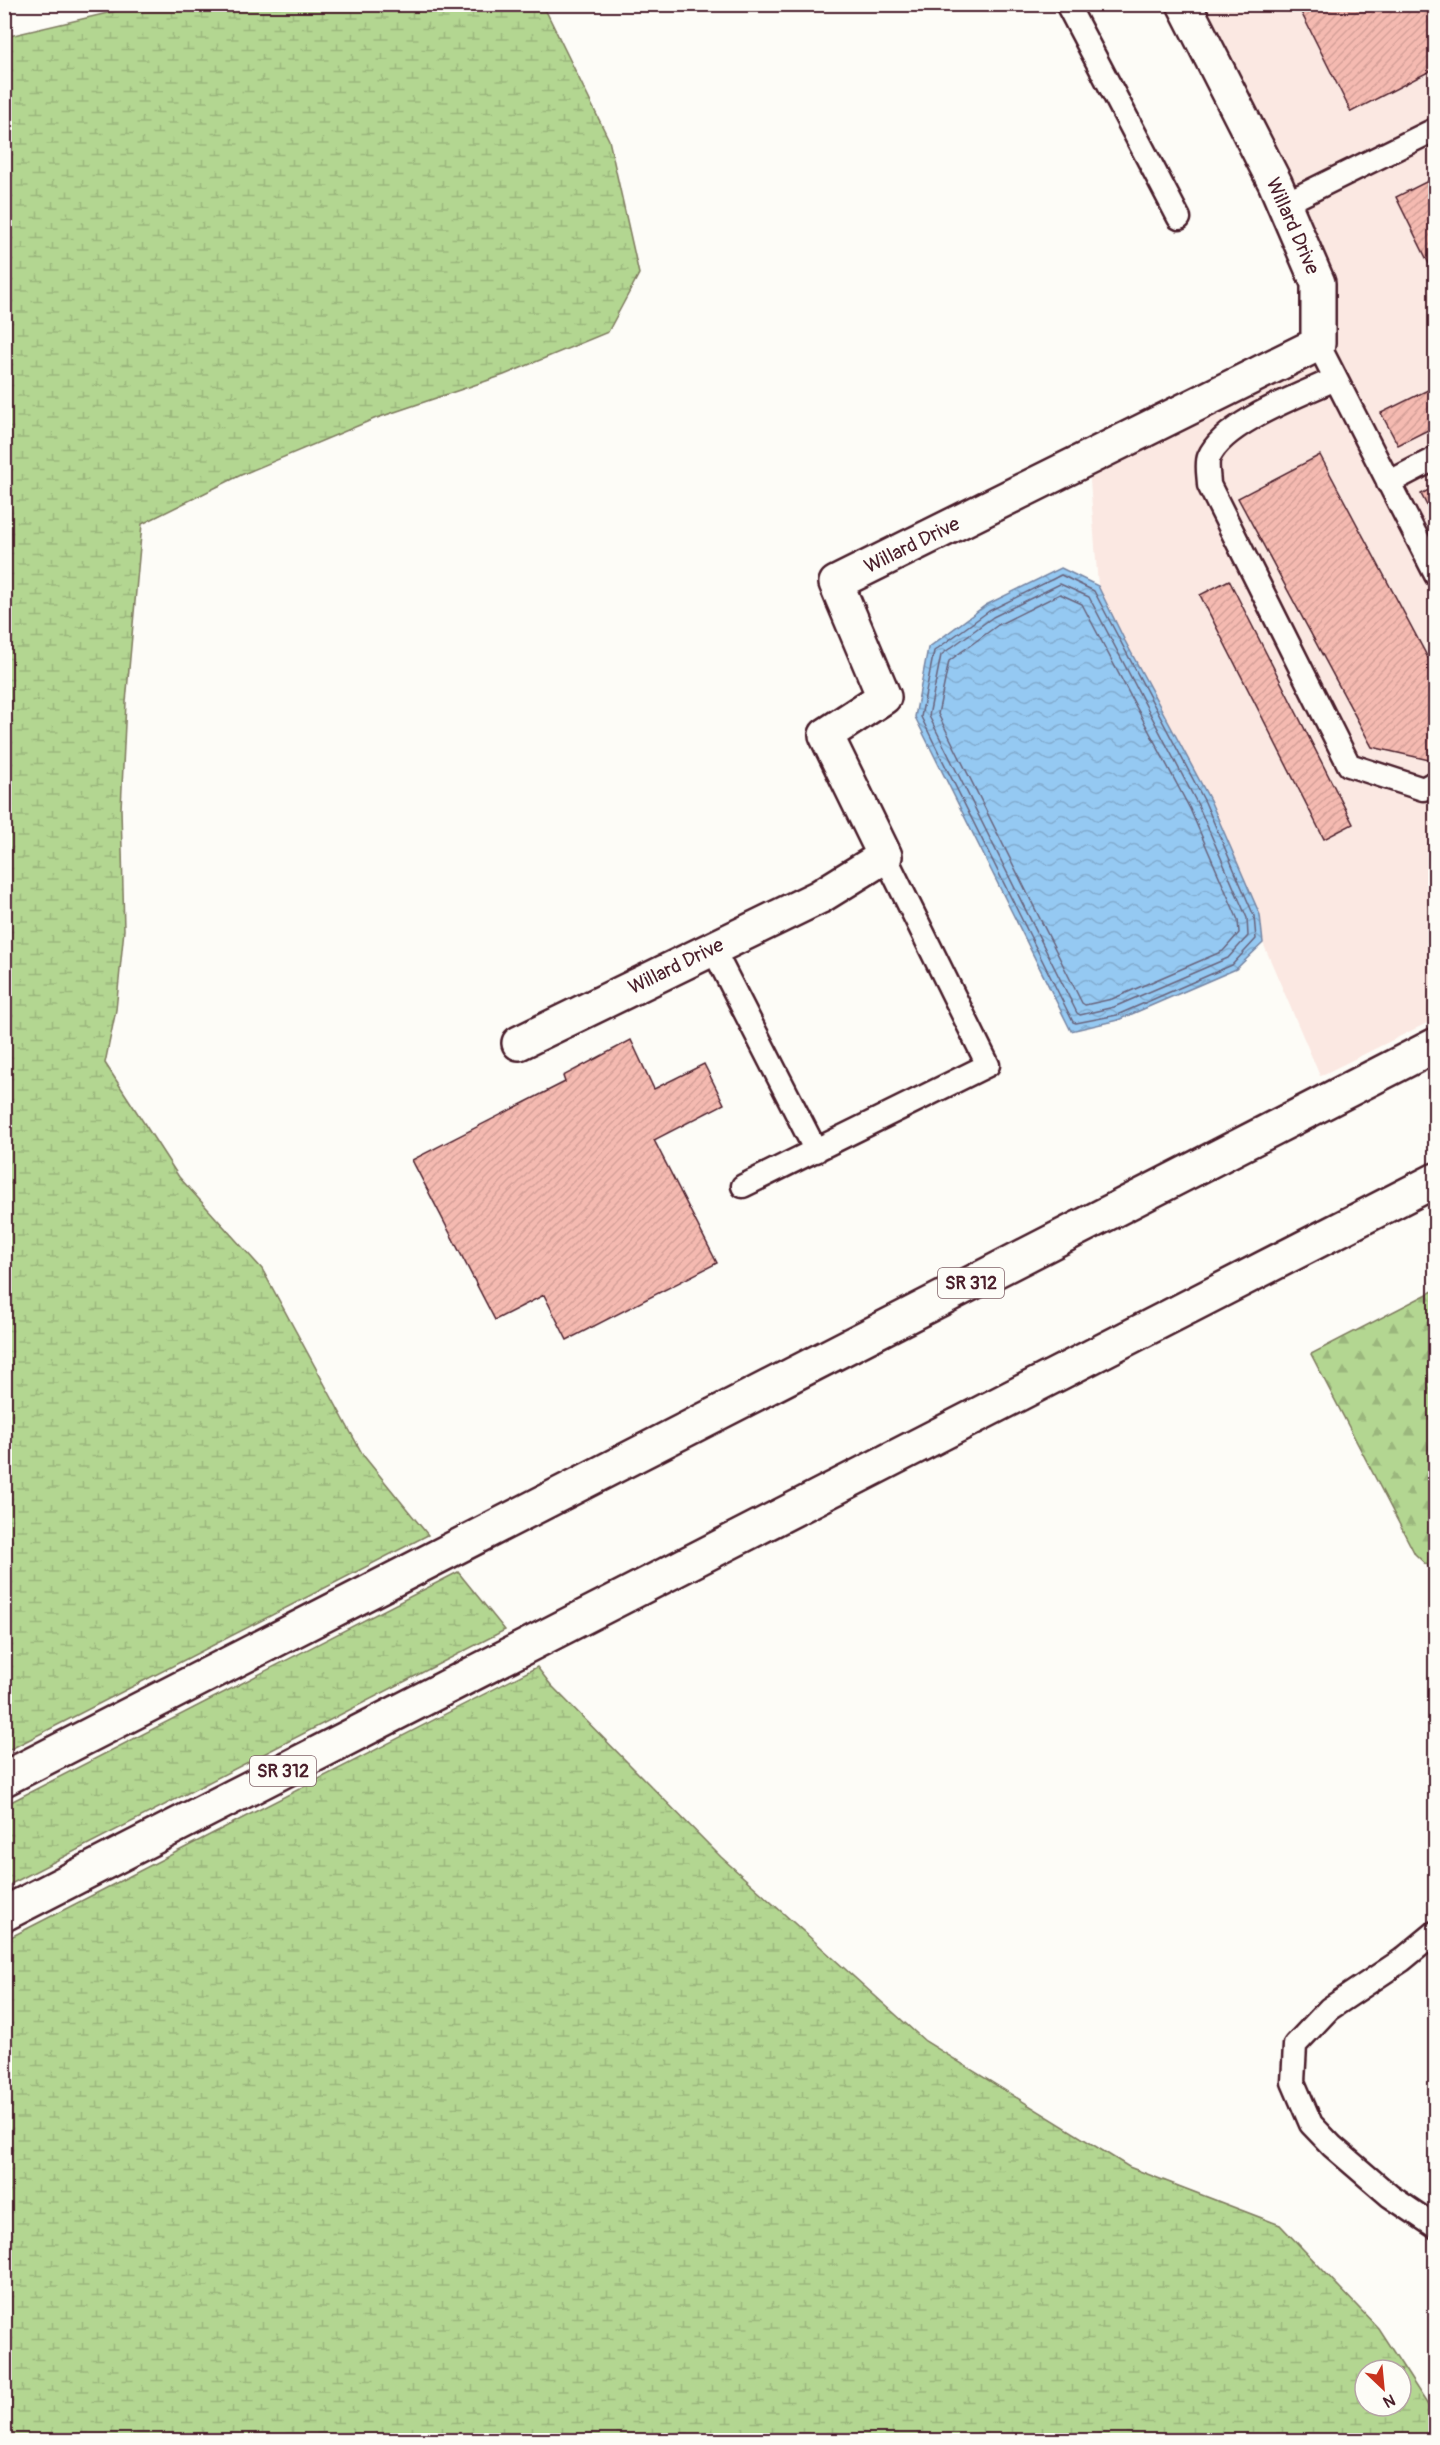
<svg xmlns="http://www.w3.org/2000/svg" width="1440" height="2445" viewBox="0 0 1440 2445" font-family="Pangolin,sans-serif">
  <style>
    .built { fill: #fbe8e2 }
    .forest { fill: url(#forest-firs); stroke: #7e7a5e; stroke-width: 1.5 }
    .wetland { fill: url(#wetland-marsh); stroke: #7e7a5e; stroke-width: 1.5; fill-rule: evenodd }
    .water { fill: url(#water-waves); stroke: #7785a2; stroke-width: 1.5 }
    .lines { fill: none; stroke-linecap: round; stroke-linejoin: round }
    .shore { stroke: #68637b; stroke-width: 1.5 }
    .building { fill: url(#building-hatch); stroke: #4a1f2b; stroke-width: 1.5 }
    .lane-casing { stroke: #4a1f2b; stroke-width: 27 }
    .street-casing { stroke: #4a1f2b; stroke-width: 38 }
    .primary-casing { stroke: #4a1f2b; stroke-width: 38 }
    .lane { stroke: #fdfcf7; stroke-width: 22 }
    .street { stroke: #fdfcf7; stroke-width: 33 }
    .primary { stroke: #fdfcf7; stroke-width: 33 }
    .labels { text-anchor: middle; dominant-baseline: central; stroke-width: 6; stroke-linejoin: round; paint-order: stroke }
    .shield { fill: #fdfcf7; stroke: #806168; stroke-width: 1.5 }
    .shield-label { font-size: 18px; font-weight: bold; fill: #4a1f2b }
    .street-label { font-size: 20px; fill: #4a1f2b; stroke: #fdfcf7 }
  </style>
  <defs>
    <pattern id="forest-firs" width="22" height="20" patternUnits="userSpaceOnUse" patternTransform="scale(1.5)"><rect width="22" height="20" fill="#b3d691"/><path d="M5 1l3.5 6h-7zM16 11l3.5 6h-7z" fill="#9bb77d"/></pattern>
    <pattern id="wetland-marsh" width="20" height="14" patternUnits="userSpaceOnUse" patternTransform="scale(1.5)"><rect width="20" height="14" fill="#b3d691"/><path d="M1 5h8M5 5V1M11 12h8M15 12V8" fill="none" stroke="#9bb77d"/></pattern>
    <pattern id="water-waves" width="16" height="10" patternUnits="userSpaceOnUse" patternTransform="scale(1.5)"><rect width="16" height="10" fill="#95c9f2"/><path d="M0 5q4-4 8 0t8 0" fill="none" stroke="#82acd0"/></pattern>
    <pattern id="building-hatch" width="6" height="6" patternUnits="userSpaceOnUse" patternTransform="scale(1.5)"><rect width="6" height="6" fill="#f5bab1"/><path d="M-1 1l2-2M0 6l6-6M5 7l2-2" fill="none" stroke="#d49f98"/></pattern>
  </defs>
  <rect width="100%" height="100%" fill="#fdfcf7"/>
  <filter id="ink" filterUnits="userSpaceOnUse"><feTurbulence type="fractalNoise" baseFrequency=".0167" numOctaves="2"/><feDisplacementMap in="SourceGraphic" scale="12" xChannelSelector="R" yChannelSelector="G"/><feConvolveMatrix kernelMatrix="1 2 1 2 8 2 1 2 1" color-interpolation-filters="sRGB"/></filter>
  <g filter="url(#ink)">
    <path class="built" d="M1164,5H1435V1019L1320,1076L1263,943L1260,915L1098,586L1088,454L1327,329Z"/>
    <path class="forest" d="M1435,1290V1573L1415,1554L1311,1354Z"/>
    <path class="wetland" d="M146,4L537,5L547,13L609,140L639,274L608,332L504,375L374,419L241,475L142,524L126,702L121,809L124,930L116,1010L105,1063L179,1177L262,1269L363,1455L428,1535L5,1752V37Z
      M458,1572L505,1630L5,1887V1805Z
      M537,1667L551,1685L721,1857L925,2041L1129,2167L1280,2225L1378,2328L1435,2416V2440H5V1940ZM1365,2370H1401V2406H1365Z"/>
    <path class="water" d="M1061,568L1098,586L1125,641L1210,800L1260,915L1263,943L1236,969L1118,1020L1071,1031L915,717L928,648L986,605Z"/>
    <g class="lines">
      <path class="shore" d="M1061,575L1094,591L1205,802L1254,916L1256,939L1232,965L1117,1015L1076,1023L1073,1022L921,717L934,651L989,611Z
        M1060,584L1089,597L1198,805L1247,918L1248,936L1228,958L1114,1007L1080,1015L1077,1013L929,716L941,655L993,617Z
        M1060,594L1082,604L1190,809L1238,920L1239,933L1223,951L1112,999L1085,1005L1082,1003L938,714L949,661L998,625Z"/>
    </g>
    <path class="building" d="M1297,4H1436V68L1351,112Z
      M1436,177V278L1396,197Z
      M1436,386V426L1398,445L1381,413Z
      M1320,455L1436,673V756L1429,760L1372,747L1238,498Z
      M1436,486V523L1421,494Z
      M1229,580L1353,824L1324,839L1200,595Z
      M631,1040L654,1089L704,1064L724,1104L654,1140L717,1263L567,1340L544,1295L495,1320L412,1160L565,1082L563,1076Z"/>
    <g class="lines">
      <g class="lane-casing">
        <path id="lane" d="M1067,4L1179,218
          M1284,204L1436,129
          M1318,344L1436,575
          M1335,379C1301,395 1224,422 1209,457C1206,464 1209,477 1209,485L1349,765L1423,789L1436,782
          M1388,483L1436,458
          M713,949L816,1151
          M743,1186L988,1065L885,856
          M1436,1932L1402,1960L1329,2009L1295,2045L1293,2082L1311,2124L1332,2146L1390,2196L1436,2227"/>
      </g>
      <g class="street-casing">
        <path id="street" d="M519,1043L819,897L885,856L826,735L884,697L836,583L1318,344V283L1275,183L1184,4"/>
      </g>
      <g class="primary-casing">
        <path id="primary" d="M4,1779L1436,1045
          M4,1914L1436,1180"/>
      </g>
      <use href="#lane" class="lane"/>
      <use href="#street" class="street"/>
      <use href="#primary" class="primary"/>
    </g>
  </g>
  <g class="labels">
    <g class="shield">
      <rect x="938" y="1268" width="66" height="30" rx="4.5"/>
      <rect x="250" y="1756" width="66" height="30" rx="4.5"/>
    </g>
    <g class="shield-label">
      <text x="971" y="1283">SR 312</text>
      <text x="283" y="1771">SR 312</text>
    </g>
    <g class="street-label">
      <text transform="translate(1293 226) rotate(66)">Willard Drive</text>
      <text transform="translate(912 545) rotate(-26)">Willard Drive</text>
      <text transform="translate(676 966) rotate(-26)">Willard Drive</text>
    </g>
  </g>
  <rect width="1440" height="2445" fill="none" stroke="#fdfcf7" stroke-width="24"/>
  <rect x="12" y="12" width="1416" height="2421" fill="none" stroke="#4a1f2b" stroke-width="2" filter="url(#ink)"/>
  <g transform="translate(1383 2388) rotate(154)"><circle r="28" fill="#fdfcf7" stroke="#b5a4a5" stroke-width="1.5"/>
  <path d="M0-4.5L10 22L0 15L-10 22Z" fill="#c8321e"/>
  <text y="-9" font-size="16" font-weight="bold" text-anchor="middle" fill="#4a1f2b">N</text>
  </g>
</svg>
